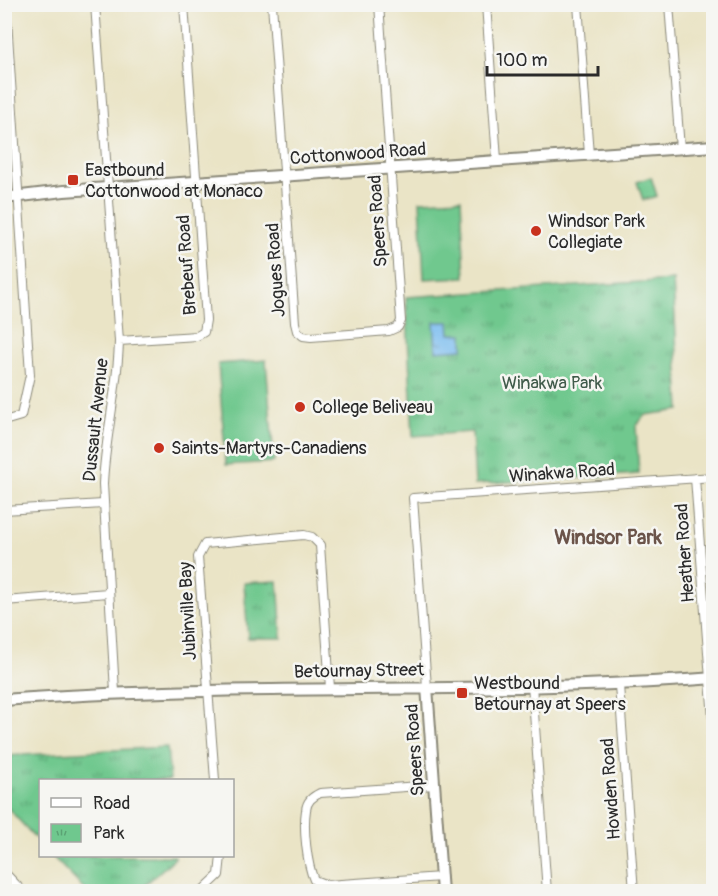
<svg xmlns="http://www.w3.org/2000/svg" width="718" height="896" viewBox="0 0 718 896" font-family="Pangolin,sans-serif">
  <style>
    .green { fill: #6fc88e; stroke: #4d7a5c; stroke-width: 1.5 }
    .park { fill: url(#park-tufts); stroke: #4d7a5c; stroke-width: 1.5 }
    .water { fill: url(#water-ripples); stroke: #53748e; stroke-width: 1.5 }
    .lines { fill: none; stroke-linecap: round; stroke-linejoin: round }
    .minor-casing { stroke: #8a8878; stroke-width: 10 }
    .tertiary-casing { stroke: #8a8878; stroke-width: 14 }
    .minor { stroke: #fff; stroke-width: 8 }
    .tertiary { stroke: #fff; stroke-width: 10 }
    .poi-dot { fill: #c8321e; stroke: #f6f6f2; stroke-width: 2 }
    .labels { text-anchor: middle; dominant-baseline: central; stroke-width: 5; stroke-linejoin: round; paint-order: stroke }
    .street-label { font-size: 18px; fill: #2b2b2b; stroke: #f6f6f2 }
    .poi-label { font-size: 18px; fill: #2b2b2b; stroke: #f6f6f2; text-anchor: start }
    .park-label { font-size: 18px; fill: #3f5a49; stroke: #f6f6f2 }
    .neighbourhood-label { font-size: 20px; font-weight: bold; fill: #6b544a; stroke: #f6f6f2 }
  </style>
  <defs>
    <pattern id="park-tufts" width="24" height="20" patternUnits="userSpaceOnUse" patternTransform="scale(1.5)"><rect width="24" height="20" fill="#6fc88e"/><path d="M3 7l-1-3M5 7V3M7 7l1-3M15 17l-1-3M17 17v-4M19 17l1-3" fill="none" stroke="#5ba374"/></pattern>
    <pattern id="water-ripples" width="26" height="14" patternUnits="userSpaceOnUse" patternTransform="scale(1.5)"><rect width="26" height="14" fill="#7bbdf0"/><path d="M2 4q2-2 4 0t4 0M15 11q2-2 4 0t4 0" fill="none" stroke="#659ac3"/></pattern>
  </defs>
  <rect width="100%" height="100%" fill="#f6f6f2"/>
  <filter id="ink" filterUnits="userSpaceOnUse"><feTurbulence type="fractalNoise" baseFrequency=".0167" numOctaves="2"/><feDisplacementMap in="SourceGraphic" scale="12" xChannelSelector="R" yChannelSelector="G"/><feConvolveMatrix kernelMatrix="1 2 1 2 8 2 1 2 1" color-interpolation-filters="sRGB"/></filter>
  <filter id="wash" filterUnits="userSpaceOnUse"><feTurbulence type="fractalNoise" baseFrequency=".008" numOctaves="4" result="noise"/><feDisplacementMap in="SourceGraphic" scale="24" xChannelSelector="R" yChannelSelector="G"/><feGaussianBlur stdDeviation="1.35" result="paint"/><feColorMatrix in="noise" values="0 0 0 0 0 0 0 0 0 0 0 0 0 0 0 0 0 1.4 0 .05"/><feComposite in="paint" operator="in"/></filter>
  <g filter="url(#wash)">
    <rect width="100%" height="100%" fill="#eae4c6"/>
    <path class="green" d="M651,177L657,196L643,200L637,182Z
      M461,199L465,277L424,279L420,201Z
      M266,360L274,462L226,465L218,364Z"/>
    <path class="park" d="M673,280L680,410L645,415L636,426L639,474L475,484L472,432L413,436L406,297Z
      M278,581L282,638H248L244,583Z
      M167,747L170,780H40V843L5,805V756Z
      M52,856H175V858L138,891L87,892Z"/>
    <path class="water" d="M434,322H449L450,334H463V349L436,351Z"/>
  </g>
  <g filter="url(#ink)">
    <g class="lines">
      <g class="minor-casing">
        <path id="minor" d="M95,4L119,341C118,390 105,436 103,484L115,692
          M272,4L295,323L297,331L303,336L311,337L389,331L398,327L401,321L379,4
          M486,4L497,160
          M578,4L589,155
          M669,4L680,149
          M119,341L197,336L204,332L206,320L184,4
          M4,421L21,416L30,375L6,4
          M695,478L714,733
          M4,510L103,504
          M4,601L108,593
          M532,685L547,892
          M619,685L634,892
          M427,687L413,498L714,477
          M215,780L198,557L205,544L304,535L312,537L320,545L330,688
          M434,785L320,793C312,797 307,801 306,810C303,829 307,864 314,880L327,885L441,877
          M4,872L23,892
          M201,892L219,875L221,856"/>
      </g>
      <g class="tertiary-casing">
        <path id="tertiary" d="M4,198L64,191L714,146
          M427,687L442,892
          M4,700C241,682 478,696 714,678"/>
      </g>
      <use href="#minor" class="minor"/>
      <use href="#tertiary" class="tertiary"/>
    </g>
  </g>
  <g class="poi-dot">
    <rect x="67" y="174" width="12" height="12" rx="3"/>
    <circle cx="536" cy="231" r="6"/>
    <circle cx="300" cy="407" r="6"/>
    <circle cx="159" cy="448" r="6"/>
    <rect x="456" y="687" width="12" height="12" rx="3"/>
  </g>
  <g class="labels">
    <g class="street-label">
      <text transform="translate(358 154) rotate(-4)">Cottonwood Road</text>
      <text transform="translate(378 221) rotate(-94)">Speers Road</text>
      <text transform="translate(187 265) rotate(-94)">Brebeuf Road</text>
      <text transform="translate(276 270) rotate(-94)">Jogues Road</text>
      <text transform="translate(96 420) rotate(-84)">Dussault Avenue</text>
      <text transform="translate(562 473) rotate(-4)">Winakwa Road</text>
      <text transform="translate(685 553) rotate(-94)">Heather Road</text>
      <text transform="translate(188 611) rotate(-93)">Jubinville Bay</text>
      <text transform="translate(359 671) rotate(-1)">Betournay Street</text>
      <text transform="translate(415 750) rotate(-94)">Speers Road</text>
      <text transform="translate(611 789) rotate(-94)">Howden Road</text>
    </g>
    <g class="poi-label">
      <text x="85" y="170">Eastbound<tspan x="85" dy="21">Cottonwood at Monaco</tspan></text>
      <text x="548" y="221">Windsor Park<tspan x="548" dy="21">Collegiate</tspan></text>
      <text x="312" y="407">College Beliveau</text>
      <text x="171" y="448">Saints-Martyrs-Canadiens</text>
      <text x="474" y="683">Westbound<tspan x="474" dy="21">Betournay at Speers</tspan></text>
    </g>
    <g class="park-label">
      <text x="552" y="383">Winakwa Park</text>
    </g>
    <g class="neighbourhood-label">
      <text x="608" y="537">Windsor Park</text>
    </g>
  </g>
  <rect width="718" height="896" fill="none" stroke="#f6f6f2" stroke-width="24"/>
  <rect x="39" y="779" width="195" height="78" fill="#f6f6f2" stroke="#a5a5a2" stroke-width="1.5"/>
  <rect x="51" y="798" width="30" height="9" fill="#ffffff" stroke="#a5a5a2" stroke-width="1.5"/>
  <text x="93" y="809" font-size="18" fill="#2b2b2b">Road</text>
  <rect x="51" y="824" width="30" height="18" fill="url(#park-tufts)" stroke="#a5a5a2" stroke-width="1.5"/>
  <text x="93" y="839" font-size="18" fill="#2b2b2b">Park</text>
  <path d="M487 66v9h111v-9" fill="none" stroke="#2b2b2b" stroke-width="3"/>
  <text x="496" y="66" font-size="18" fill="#2b2b2b" stroke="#f6f6f2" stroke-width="4.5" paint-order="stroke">100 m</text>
</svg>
